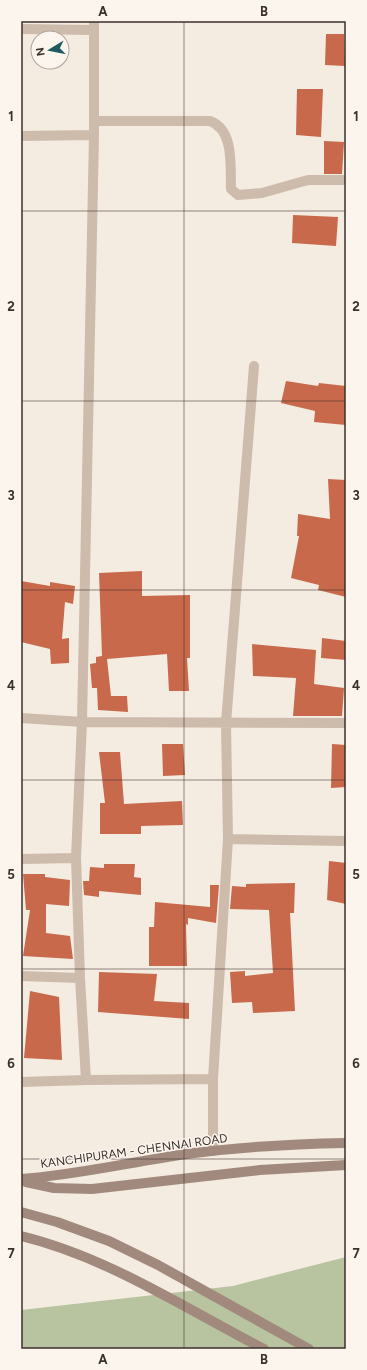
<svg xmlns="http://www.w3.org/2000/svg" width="367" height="1370" viewBox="0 0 367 1370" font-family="Figtree,sans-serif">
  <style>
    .green { fill: #b8c4a0 }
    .building { fill: #c8694b }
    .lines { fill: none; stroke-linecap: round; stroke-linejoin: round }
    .street { stroke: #cdbbac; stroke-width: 10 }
    .secondary { stroke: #a18a7d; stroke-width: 10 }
    .grid { fill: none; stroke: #3b302b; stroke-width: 1; stroke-opacity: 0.55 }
    .labels { text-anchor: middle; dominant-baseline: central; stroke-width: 3; stroke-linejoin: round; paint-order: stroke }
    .street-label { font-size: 12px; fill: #3b302b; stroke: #fbf5ee }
    .neatline { fill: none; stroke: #3b302b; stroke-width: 1.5 }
    .grid-label { font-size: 13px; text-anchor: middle; font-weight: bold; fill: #3b302b }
  </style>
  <rect width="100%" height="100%" fill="#f4ebe1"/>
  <path class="green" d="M346,1257V1349H21V1310L233,1286Z"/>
  <path class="building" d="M326,34H344L345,66L325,65Z
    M297,89H323L321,137L296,135Z
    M324,141L344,142L342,174H324Z
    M293,215L338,217L336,246L292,243Z
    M286,381L318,386L319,383L346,386V425L314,422L315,411L281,403Z
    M328,479L346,480V597L318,590L319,585L291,578L299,536H297L298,514L330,519Z
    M142,571V596L190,595V658H187L189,691H169L167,654L107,659L111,696H127L128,712L98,710L97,688H92L90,664L96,663V657L102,656L99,573Z
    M21,581L50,586V582L75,586L73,604L65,602L62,639L69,638V663L51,664L50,649L21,642Z
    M322,638L346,641V660L321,658Z
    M252,644L316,650L314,684L344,688L342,716H293L296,678L253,676Z
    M162,744H183L185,775L163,776Z
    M332,744L346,745V787L331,788Z
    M99,752H120L124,804L182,801L183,825L141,826V834H100V803H105Z
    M329,861L346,863V904L327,900Z
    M104,864H135L134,877L141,878V895L99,891V897L84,895L83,881H89L90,867L104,868Z
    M23,874H45V877L70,880L69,906L46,904V933L70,936L73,959L23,956L30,910H26Z
    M295,883L294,913H290L295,1011L253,1013L252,1002L232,1003L230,972L245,971V976L273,973L269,910L230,909L232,886L246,887V884Z
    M210,885H219L216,923L188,918V925L186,924L187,966H149V927H154L155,902L210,907Z
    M99,972L157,974L154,1001L189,1003V1019L98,1012Z
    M30,991L59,997L62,1060L24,1058Z"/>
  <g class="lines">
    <path class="street" d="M21,29L94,30
      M94,121H210C235,130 230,168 231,189L238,195L262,193L308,180H346
      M21,136L94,135
      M21,718L82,722L346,723
      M228,839L346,841
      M21,859L76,858
      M21,976L80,978
      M86,1080L80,978L76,858L82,722L94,135V21
      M21,1082L86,1080L213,1079
      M213,1151V1079L228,839L226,723L254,366"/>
    <path class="secondary" d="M21,1179C76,1175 131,1162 186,1154C239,1147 293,1144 346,1143
      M26,1182L54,1188L92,1189L260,1170L346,1165
      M21,1212L57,1222L109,1241L158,1265L309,1349
      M21,1236C108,1257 186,1309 264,1349"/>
  </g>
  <path class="grid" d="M184,21V1349M21,211H346M21,401H346M21,590H346M21,780H346M21,969H346M21,1159H346"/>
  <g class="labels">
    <g class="street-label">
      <text transform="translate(134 1151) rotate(-8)">KANCHIPURAM - CHENNAI ROAD</text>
    </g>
  </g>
  <rect width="367" height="1370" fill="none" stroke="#fbf5ee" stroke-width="44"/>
  <g transform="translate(50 50) rotate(260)"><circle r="19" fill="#fbf5ee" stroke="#aea6a0"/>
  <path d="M0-3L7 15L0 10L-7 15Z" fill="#1f5a5e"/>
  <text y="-6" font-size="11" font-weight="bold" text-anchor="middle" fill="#3b302b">N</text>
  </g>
  <rect x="22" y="22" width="323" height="1326" class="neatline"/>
  <g class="grid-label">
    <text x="103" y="16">A</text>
    <text x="264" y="16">B</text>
    <text x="11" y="121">1</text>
    <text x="356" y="121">1</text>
    <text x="11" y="311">2</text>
    <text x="356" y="311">2</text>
    <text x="11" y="500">3</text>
    <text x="356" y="500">3</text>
    <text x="11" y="690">4</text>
    <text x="356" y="690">4</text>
    <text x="11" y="879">5</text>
    <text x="356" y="879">5</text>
    <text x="11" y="1068">6</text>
    <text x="356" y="1068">6</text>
    <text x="11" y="1258">7</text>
    <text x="356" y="1258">7</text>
    <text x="103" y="1364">A</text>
    <text x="264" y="1364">B</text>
  </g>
</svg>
